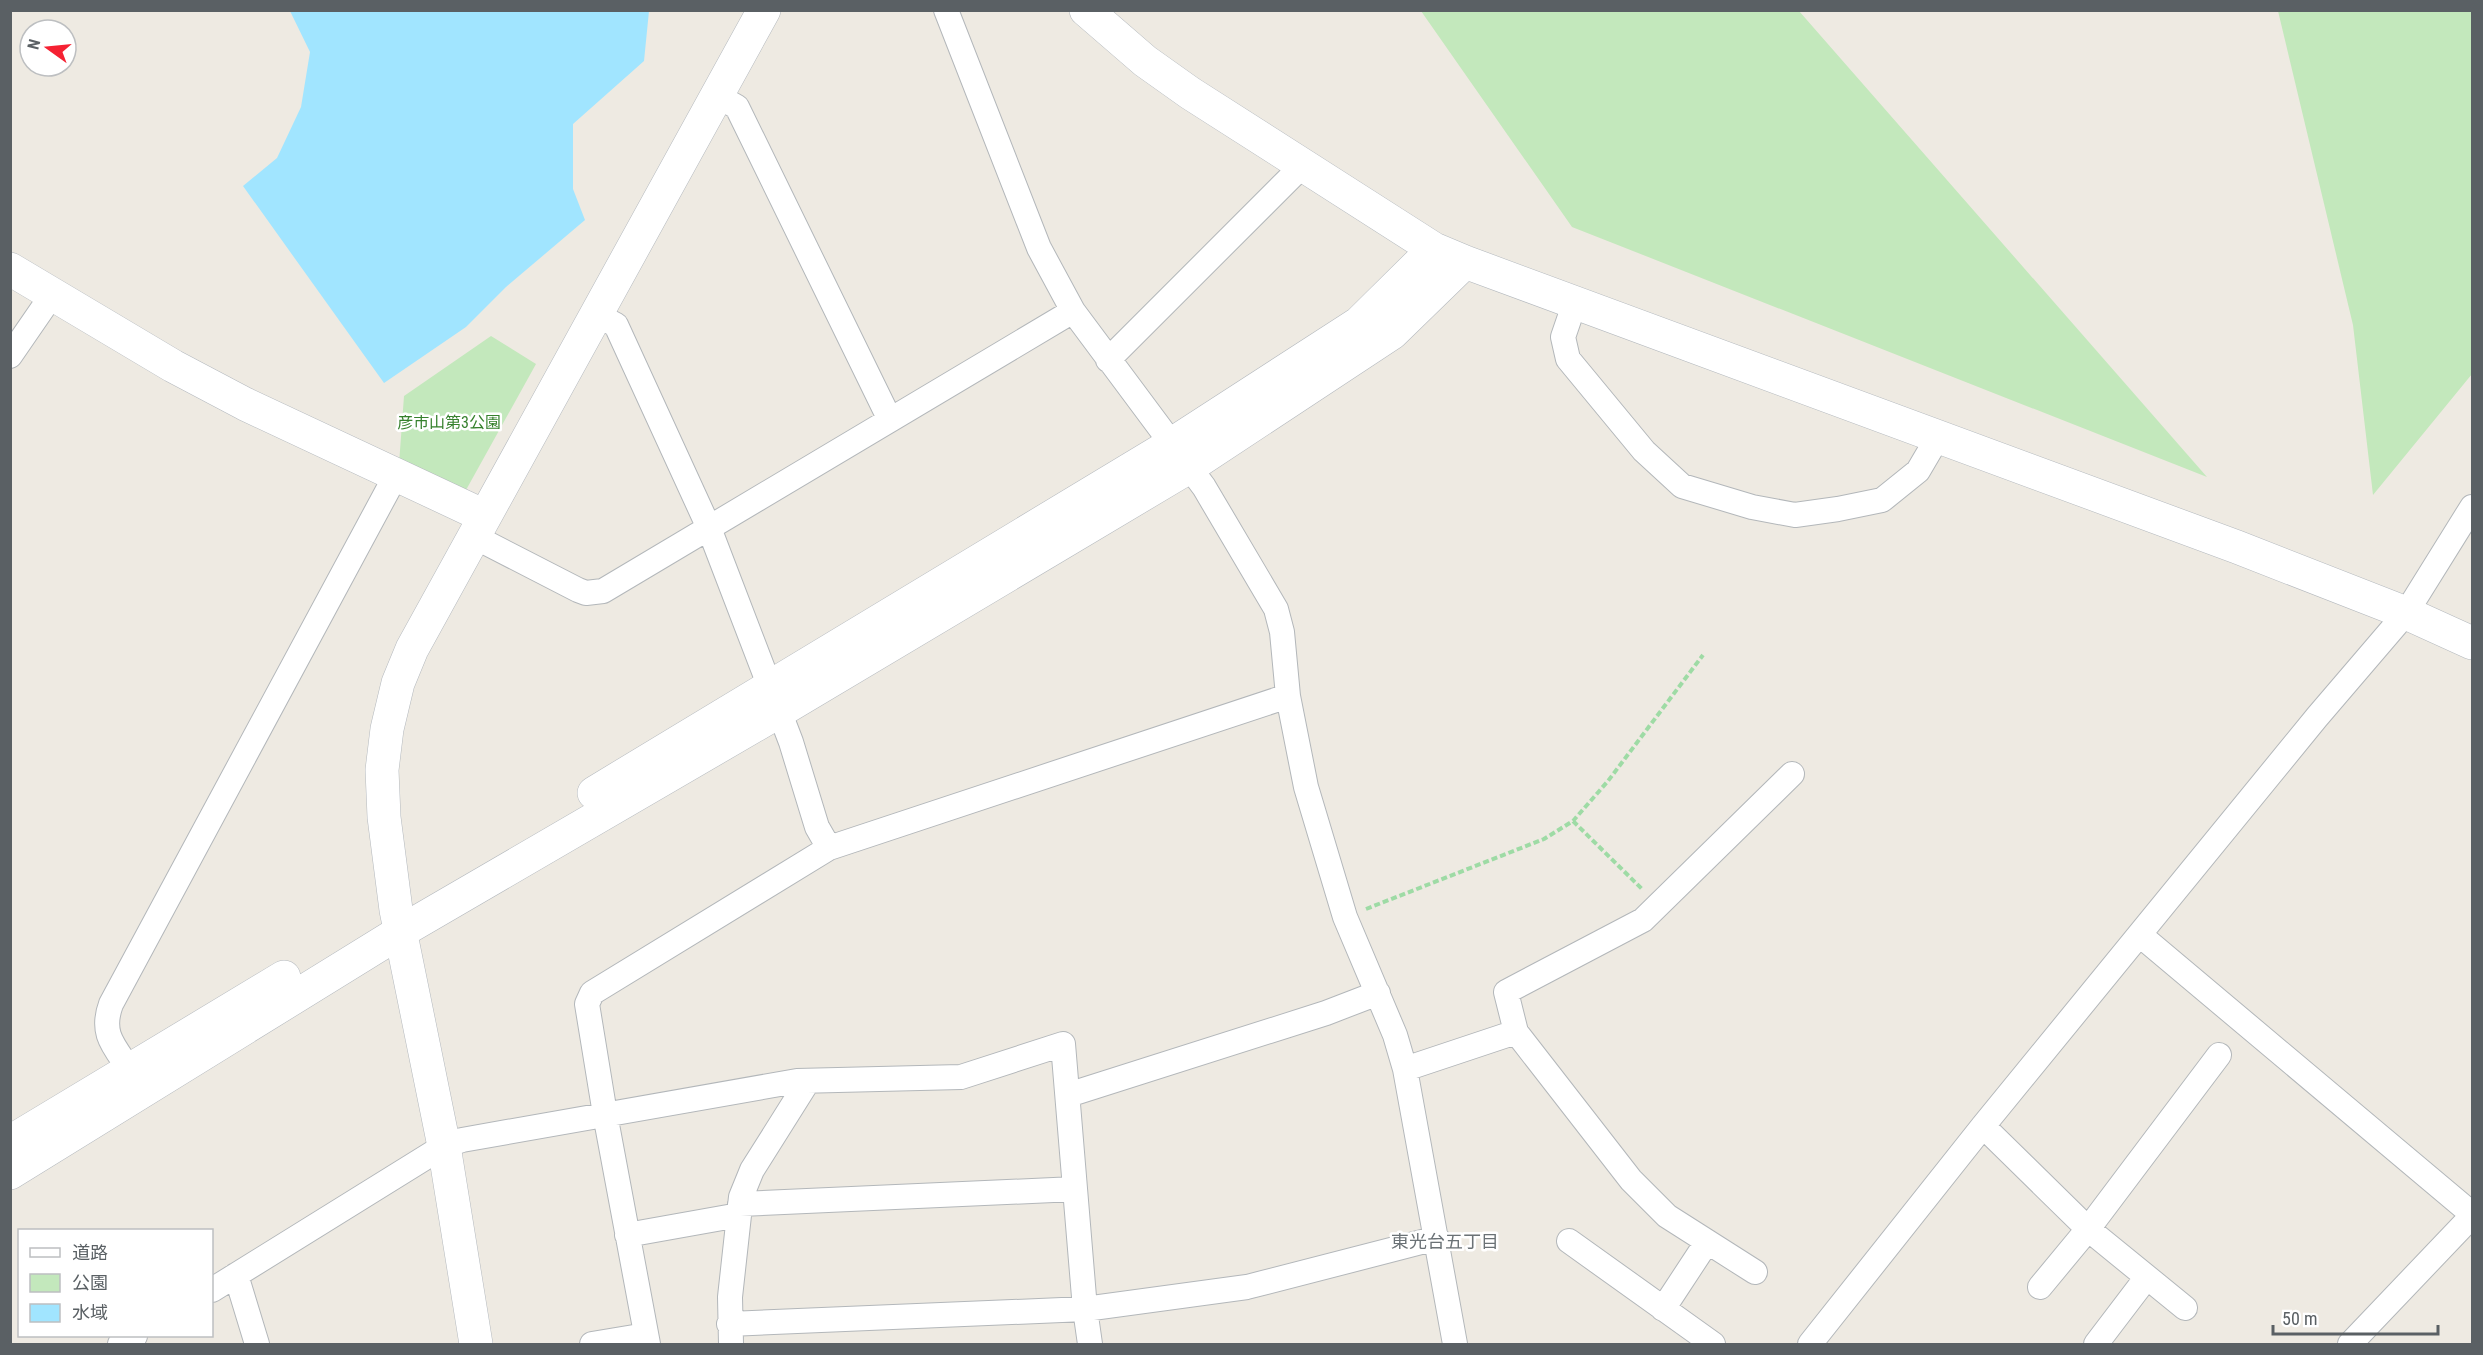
<svg xmlns="http://www.w3.org/2000/svg" width="2483" height="1355" viewBox="0 0 2483 1355" font-family="'Roboto Condensed','Noto Sans JP',sans-serif">
  <style>
    .green { fill: #c3e8bc }
    .water { fill: #a1e5ff }
    .lines { fill: none; stroke-linecap: round; stroke-linejoin: round }
    .street-casing { stroke: #b3b7ba; stroke-width: 26 }
    .secondary-casing { stroke: #b4b9be; stroke-width: 34 }
    .path { stroke: #9edba5; stroke-width: 4; stroke-dasharray: 6 3; stroke-linecap: butt }
    .street { stroke: #fff; stroke-width: 24 }
    .secondary { stroke: #fff; stroke-width: 33 }
    .labels { text-anchor: middle; dominant-baseline: central; stroke-width: 5; stroke-linejoin: round; paint-order: stroke }
    .park-label { font-size: 16px; fill: #36812d; stroke: #fff }
    .neighbourhood-label { font-size: 18px; fill: #6b7276; stroke: #fff }
  </style>
  <rect width="100%" height="100%" fill="#eeeae2"/>
  <path class="green" d="M1421,11H1799L2207,477L1572,227Z
    M2278,11H2472V374L2373,495L2353,325Z
    M491,336L536,364L466,490L399,464L404,396Z"/>
  <path class="water" d="M290,11H649L644,61L573,124V189L585,220L506,287L466,327L384,383L243,186L277,158L301,107L310,52Z"/>
  <g class="lines">
    <g class="street-casing">
      <path id="street" d="M946,10L1039,248L1073,311L1204,487L1276,609L1282,632L1288,696L1306,787L1345,917L1395,1035L1405,1069L1455,1344
        M716,95L737,107L890,420
        M1575,302L1563,337L1568,359L1644,451L1682,486L1752,507L1795,515L1838,509L1882,500L1918,471L1938,437
        M595,314L616,325L709,528L791,742L817,827L829,848
        M10,356L52,295
        M1108,360L1302,166
        M473,536L578,590L586,593L603,591L1073,311
        M2140,935L2472,1214
        M1405,1069L1516,1032
        M130,1070C114,1046 100,1034 111,1004L396,475
        M1068,1095L1326,1013L1378,993
        M1983,1126L2088,1229L2185,1308
        M740,1204L1075,1189
        M627,1235L739,1215
        M1569,1241L1713,1344
        M1755,1272L1667,1216L1631,1180L1516,1032L1506,992L1643,920L1792,774
        M236,1275L257,1344
        M2040,1287L2088,1229L2219,1055
        M212,1290L444,1146L462,1140L797,1081L961,1077L1063,1044L1085,1309L1090,1344
        M1663,1309L1707,1242
        M729,1324L1085,1309L1247,1287L1437,1238
        M120,1344L135,1336
        M592,1344L646,1335
        M648,1344L605,1114L587,1004L592,993L829,848L1288,696
        M731,1344L730,1297L741,1197L752,1170L808,1081
        M1810,1344L1983,1126L2317,717L2406,613L2472,507
        M2096,1344L2147,1277
        M2350,1344L2472,1216"/>
    </g>
    <g class="secondary-casing">
      <path id="secondary" d="M1086,10L1145,61L1190,93L1434,249L1465,262L2237,547L2406,613L2472,643
        M10,269L173,366L245,404L484,516
        M594,793L1172,444L1359,323L1434,249
        M10,1142L284,977
        M10,1173L400,932L778,712L1189,467L1392,333L1465,262
        M476,1344L444,1146L396,910L384,817L382,770L387,729L398,683L412,649L764,10"/>
    </g>
    <path class="path" d="M1573,821L1643,890
      M1366,909L1544,839L1573,821L1608,781L1703,655"/>
    <use href="#street" class="street"/>
    <use href="#secondary" class="secondary"/>
  </g>
  <g class="labels">
    <g class="park-label">
      <text x="449" y="422">彦市山第3公園</text>
    </g>
    <g class="neighbourhood-label">
      <text x="1445" y="1241">東光台五丁目</text>
    </g>
  </g>
  <rect width="2483" height="1355" fill="none" stroke="#5a6064" stroke-width="24"/>
  <rect x="18" y="1229" width="195" height="108" fill="#ffffff" stroke="#bdbfc1" stroke-width="1.5"/>
  <rect x="30" y="1248" width="30" height="9" fill="#ffffff" stroke="#bdbfc1" stroke-width="1.5"/>
  <text x="72" y="1259" font-size="18" fill="#5a6064">道路</text>
  <rect x="30" y="1274" width="30" height="18" fill="#c3e8bc" stroke="#bdbfc1" stroke-width="1.5"/>
  <text x="72" y="1289" font-size="18" fill="#5a6064">公園</text>
  <rect x="30" y="1304" width="30" height="18" fill="#a1e5ff" stroke="#bdbfc1" stroke-width="1.5"/>
  <text x="72" y="1319" font-size="18" fill="#5a6064">水域</text>
  <g transform="translate(48 48) rotate(285)"><circle r="28" fill="#ffffff" stroke="#bdbfc1" stroke-width="1.5"/>
  <path d="M0-4.5L10 22L0 15L-10 22Z" fill="#f52132"/>
  <text y="-9" font-size="16" font-weight="bold" text-anchor="middle" fill="#5a6064">N</text>
  </g>
  <path d="M2273 1325v9h165v-9" fill="none" stroke="#5a6064" stroke-width="3"/>
  <text x="2282" y="1325" font-size="18" fill="#5a6064" stroke="#ffffff" stroke-width="4.5" paint-order="stroke">50 m</text>
</svg>
